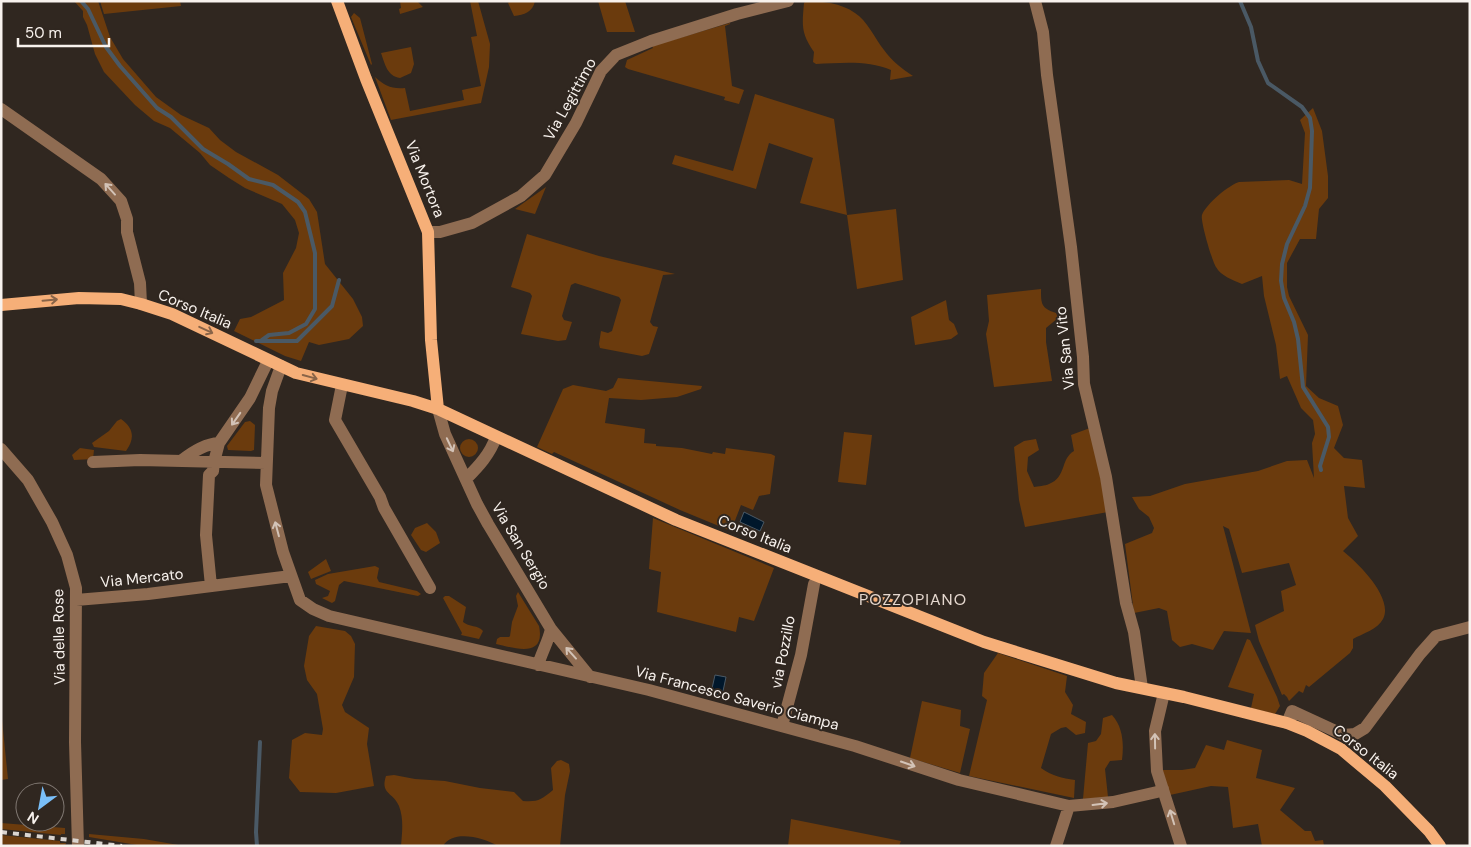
<svg xmlns="http://www.w3.org/2000/svg" width="1471" height="847" viewBox="0 0 1471 847" font-family="'DM Sans',sans-serif">
  <style>
    .green { fill: #6b3b0d }
    .water { fill: #00172b; stroke: #4a5965 }
    .lines { fill: none; stroke-linecap: round; stroke-linejoin: round }
    .stream { stroke: #4a5965; stroke-width: 4 }
    .minor { stroke: #8f6c52; stroke-width: 12 }
    .major { stroke: #f6af78; stroke-width: 12 }
    .rail { stroke: #dad4cf; stroke-width: 4; stroke-dasharray: 6 6; stroke-linecap: butt }
    .oneway { stroke: #d3c3b7 }
    .oneway2 { stroke: #896448 }
    .labels { text-anchor: middle; dominant-baseline: central; stroke-width: 4; stroke-linejoin: round; paint-order: stroke }
    .street-label { font-size: 15px; fill: #f8f2ed; stroke: #302720 }
    .neighbourhood-label { font-size: 16px; letter-spacing: 1px; fill: #e4d7ce; stroke: #302720 }
  </style>
  <rect width="100%" height="100%" fill="#302720"/>
  <path class="green" d="M74,1H98L110,37L123,59L156,97L181,115L209,128L220,140L236,152L278,175L309,199L317,212L325,264L353,299L362,317L363,326L349,339L319,345L309,342L301,361L285,356L234,331L240,319L251,317L284,300L283,273L296,248L299,233L295,220L282,204L245,188L229,178L210,165L200,153L170,128L154,121L135,105L104,72L95,54L87,25L83,17V11Z
    M100,1H180L181,6L104,14Z
    M400,1H417L423,7L400,14L399,9L401,8Z
    M470,1H478L490,44L489,67L481,103L391,120L375,77C385,86 391,89 405,88L410,111L464,100L462,90L481,86L471,37L477,36Z
    M510,1H535C533,12 524,15 514,16L508,3Z
    M598,1H625L635,32H607Z
    M806,1C822,1 841,3 855,13C867,20 875,39 884,50C892,61 902,69 913,76L890,80L891,70C868,60 841,63 816,64L813,62L814,52C801,33 802,26 804,3Z
    M354,13L360,18L372,64L371,65L351,17Z
    M730,23V24L725,26L732,86L744,90L739,104L724,100L725,97L628,69L625,67L627,60L653,48L652,46Z
    M411,47L414,64L411,73L400,78C387,76 385,64 381,53Z
    M755,94L834,119L847,215L896,209L903,280L857,289L847,215L800,203L813,158L769,143L756,189L672,164L675,155L733,171Z
    M1313,108L1322,131L1328,176V198L1319,209L1316,239H1300L1287,263V287L1289,296L1308,335L1306,386L1319,398L1338,406L1343,425L1334,448L1344,458L1362,460L1365,488L1344,486L1348,518L1358,536L1343,551C1358,563 1394,598 1383,619C1378,629 1362,634 1353,639V648L1350,653L1309,687L1306,685L1303,693L1299,691L1289,701L1287,697L1284,694L1282,695L1259,641L1255,625L1284,611L1281,591L1296,585L1289,563L1242,573L1229,529L1223,526L1251,633L1224,631L1213,650L1192,644L1180,647L1172,640L1167,611L1159,608L1134,613L1125,544L1152,533L1154,528L1149,517L1139,509L1132,497L1150,496L1185,484L1258,471L1287,461L1307,460L1314,478L1312,443L1315,434L1313,420L1301,408L1287,376L1280,379L1276,345L1264,296L1262,276L1242,284C1233,280 1221,276 1216,267C1212,261 1200,220 1202,215C1206,204 1229,185 1239,182L1289,180L1302,184L1305,133L1300,120Z
    M546,187L535,214L515,209Z
    M527,234L599,256L675,274L663,275L650,322L653,326L658,327L649,354L642,356L600,348L599,344L601,331L608,333L612,331L621,300L619,297L575,283L571,285L562,316L564,320L572,322L566,340L558,341L521,334L532,296L530,293L511,287Z
    M1041,289C1041,304 1041,308 1056,313L1058,318L1046,328V342L1052,381L994,387L986,334L989,321L987,295Z
    M946,300L949,320L954,324L958,334L951,339L915,345L911,317Z
    M618,378L702,386L701,389L677,397L641,400L609,398L605,423L645,429L644,443L656,444V446L682,448L712,454L713,452L725,454L726,448L771,454L775,456L770,494L759,496L753,510L741,505L731,531L680,510L554,452L552,454L537,447L563,389L573,385L606,391L613,388Z
    M121,419C134,428 135,439 126,451L94,447L92,443L109,431L117,421Z
    M250,421L255,425L254,450L251,451L228,450L227,446L245,422Z
    M1090,428L1108,512L1025,527L1019,500L1014,447L1024,441L1036,439L1039,450L1028,457L1027,471L1034,487C1038,486 1045,486 1049,484C1067,477 1060,459 1074,451L1071,435Z
    M844,432L872,435L866,485L838,482Z
    M460 448a9 9 0 1 1 18 0a9 9 0 1 1-18 0Z
    M80,448L94,450L93,459L74,460L72,455Z
    M653,518L774,568L754,621L739,617L736,632L657,612L661,572L649,569Z
    M427,523L436,532L440,543L426,552L421,550L411,535L415,528Z
    M326,559L331,571L311,579L308,572Z
    M375,566L379,568L377,578L379,582L417,591L421,594L418,596L344,581L339,585L335,601L332,603L322,598L328,596L330,591L316,584L315,580L328,574Z
    M518,592L539,626C546,659 514,648 496,644L497,639L500,637H509L510,636L512,622L518,606L516,596Z
    M445,596H449L466,607L463,622C469,627 478,625 483,631L479,639L461,635L462,633L443,598Z
    M316,626L345,631L351,636L355,644L354,677L342,705L345,712L369,728L367,744L374,786L336,793L300,792L289,778L292,740L305,733L322,735L323,729L317,694L307,680L304,666L309,636Z
    M1247,639L1250,640L1277,697L1280,706L1275,714L1251,708L1254,694L1228,687Z
    M998,653L1067,676L1065,692L1073,705L1071,714L1086,722L1085,733L1076,735L1066,727L1061,728L1051,734L1041,768C1052,776 1062,778 1075,780L1074,798L969,776L987,700L982,696L984,673Z
    M922,701L961,710L960,726L970,729L960,773L910,758Z
    M1,710L8,779L1,780Z
    M1112,715C1123,727 1124,744 1122,760L1110,761L1105,769L1108,797L1083,799L1088,743L1096,741L1101,734L1103,718Z
    M1227,740L1262,750L1256,778L1295,788L1280,810L1305,831H1311L1315,841L1323,840L1324,846H1262L1258,824L1233,828L1228,787L1211,786L1170,795L1161,770H1182L1195,768L1206,745L1224,750Z
    M561,760L569,764L570,771L565,795L560,846H498C484,838 453,829 443,846H401C402,833 404,819 399,806C393,792 380,794 386,776L394,775L415,779L445,781L480,788L514,792L523,801C538,802 541,800 553,790L551,768L557,761Z
    M791,819L901,841L899,846H788Z
    M1,823L65,828V834H61V835L1,829Z
    M89,834L144,839L184,846H143L89,837Z
    M1,835L60,841V843H66L65,846H22L1,844Z"/>
  <path class="water" d="M744,512L764,522L760,531L740,522Z
    M715,675L726,677L722,696L711,693Z"/>
  <g class="lines">
    <path class="stream" d="M81,1L88,9L106,47L120,66L157,108L171,117L203,149L228,164L249,179L273,185L298,202L305,212L315,253V309L306,324L289,333L269,335L262,340
      M1240,1L1251,27L1258,61L1268,83L1302,107L1310,118L1312,131L1310,188L1305,206L1287,244L1282,264L1281,281L1284,298L1294,322L1298,339L1303,387L1328,427L1329,437L1320,466L1321,470
      M256,341H297L332,306L339,280
      M257,846L256,832L260,742"/>
    <path class="minor" d="M1035,1L1043,32L1047,75L1071,247L1083,357L1084,384L1106,477L1126,603L1134,632L1142,688
      M1,109L101,179L121,201L127,219V232L140,283L141,304
      M428,232H440L472,223L521,196L545,175L576,123L601,71L616,55L651,41L737,14L788,1
      M281,366L272,391L269,408L266,485L283,552L300,600L313,609L329,616L649,690L855,746L959,780L1069,806L1113,802L1157,792L1163,789
      M342,385L335,420L380,497L384,508L430,588
      M438,409L445,434L477,504L488,524L551,629L590,677
      M1,449L28,480L52,522L67,555L76,588L75,742L78,846
      M181,461C192,452 205,444 219,443
      M93,462L140,460L266,463
      M466,479C479,466 490,454 496,437
      M211,586L206,535L209,475L213,471L214,462L219,443L250,398L268,361
      M76,600L148,594L291,576
      M538,665C542,652 548,642 551,629
      M1164,693L1155,731L1157,771L1181,846
      M1287,723L1292,711L1344,735L1355,734L1365,728L1420,654L1436,636L1470,627
      M782,726L801,655L814,584
      M1056,846L1069,806"/>
    <path class="major" d="M337,1L366,79L428,232L431,340L438,409
      M1,305L79,298L121,299L141,304L172,314L296,373L413,401L438,409L676,520L984,642L1116,683L1184,697L1287,723L1307,731L1341,749L1385,786L1429,831L1440,846"/>
    <path class="rail" d="M1,832L122,846"/>
  </g>
  <defs><path id="oneway-shaft" d="M-6 0H5M1.5-3L5.5 0L1.5 3" fill="none" stroke-width="1.6" stroke-linecap="round" stroke-linejoin="round" transform="scale(1.25)"/></defs>
  <g class="oneway">
    <use href="#oneway-shaft" transform="translate(110 189) rotate(-132)"/>
    <use href="#oneway-shaft" transform="translate(236 419) rotate(125)"/>
    <use href="#oneway-shaft" transform="translate(450 445) rotate(65)"/>
    <use href="#oneway-shaft" transform="translate(277 529) rotate(-105)"/>
    <use href="#oneway-shaft" transform="translate(571 653) rotate(-132)"/>
    <use href="#oneway-shaft" transform="translate(1155 741) rotate(-91)"/>
    <use href="#oneway-shaft" transform="translate(908 764) rotate(19)"/>
    <use href="#oneway-shaft" transform="translate(1100 804) rotate(-7)"/>
    <use href="#oneway-shaft" transform="translate(1172 817) rotate(-107)"/>
  </g>
  <g class="oneway2">
    <use href="#oneway-shaft" transform="translate(50 300) rotate(-5)"/>
    <use href="#oneway-shaft" transform="translate(206 330) rotate(25)"/>
    <use href="#oneway-shaft" transform="translate(310 377) rotate(15)"/>
  </g>
  <g class="labels">
    <g class="street-label">
      <text transform="translate(570 99) rotate(-61)">Via Legittimo</text>
      <text transform="translate(425 179) rotate(68)">Via Mortora</text>
      <text transform="translate(195 309) rotate(23)">Corso Italia</text>
      <text transform="translate(1065 348) rotate(-96)">Via San Vito</text>
      <text transform="translate(755 534) rotate(22)">Corso Italia</text>
      <text transform="translate(521 546) rotate(59)">Via San Sergio</text>
      <text transform="translate(142 578) rotate(-6)">Via Mercato</text>
      <text transform="translate(59 637) rotate(-91)">Via delle Rose</text>
      <text transform="translate(783 652) rotate(-79)">via Pozzillo</text>
      <text transform="translate(737 698) rotate(15)">Via Francesco Saverio Ciampa</text>
      <text transform="translate(1366 752) rotate(38)">Corso Italia</text>
    </g>
    <g class="neighbourhood-label">
      <text x="913" y="599">POZZOPIANO</text>
    </g>
  </g>
  <rect width="1471" height="847" fill="none" stroke="#f8f2ed" stroke-width="5"/>
  <g transform="translate(40 807) rotate(212)"><circle r="24" fill="#302720" stroke="#807872"/>
  <path d="M0-4L9 19L0 12L-9 19Z" fill="#7abff8"/>
  <text y="-8" font-size="14" font-weight="bold" text-anchor="middle" fill="#f8f2ed">N</text>
  </g>
  <path d="M18 38v8h91v-8" fill="none" stroke="#f8f2ed" stroke-width="2.5"/>
  <text x="25" y="38" font-size="15" fill="#f8f2ed" stroke="#302720" stroke-width="4" paint-order="stroke">50 m</text>
</svg>
